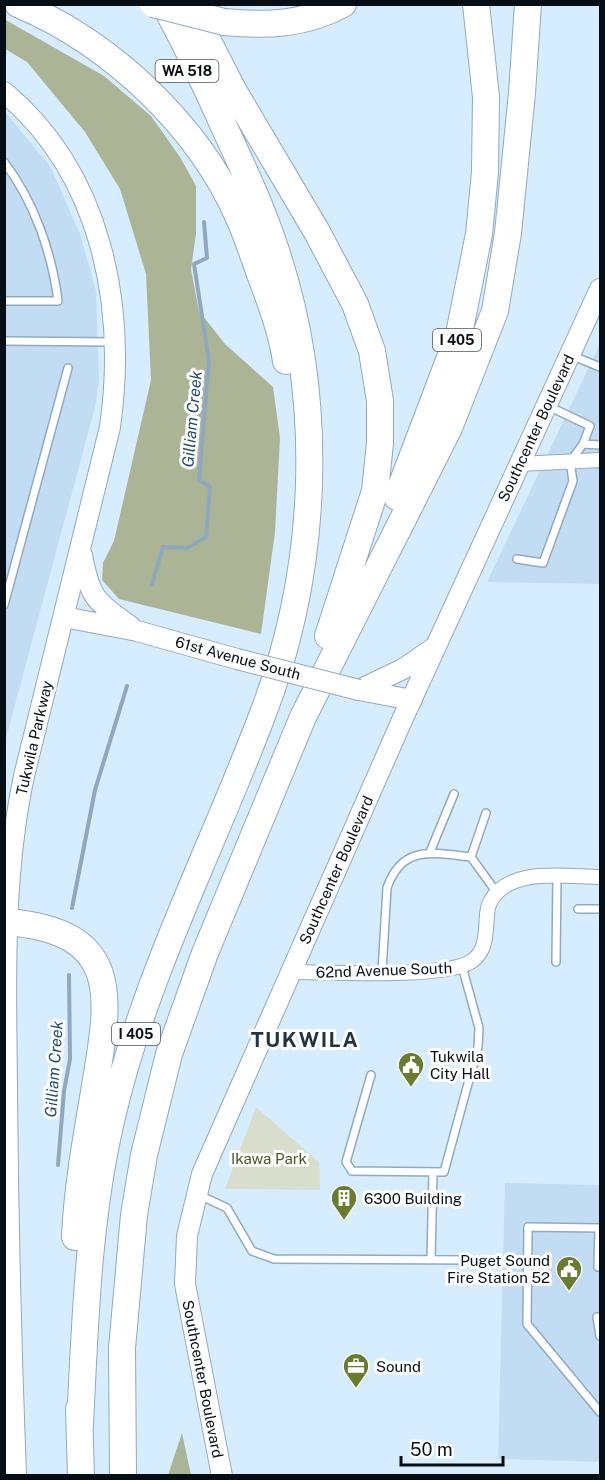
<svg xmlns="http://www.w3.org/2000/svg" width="605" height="1480" viewBox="0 0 605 1480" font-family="'Public Sans',sans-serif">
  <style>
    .built { fill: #c2dcf3 }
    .green { fill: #d8decb }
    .forest { fill: #abb596 }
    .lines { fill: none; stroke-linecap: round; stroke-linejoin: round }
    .stream { stroke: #8ea8c0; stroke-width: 4 }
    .lane-casing { stroke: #90aac0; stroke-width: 10 }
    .street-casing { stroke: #90aac0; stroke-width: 16 }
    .secondary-casing { stroke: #90aac0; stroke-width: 22 }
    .highway-casing { stroke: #90aac0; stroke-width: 28 }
    .lane { stroke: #fff; stroke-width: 7 }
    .street { stroke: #fff; stroke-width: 14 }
    .secondary { stroke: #fff; stroke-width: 20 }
    .highway { stroke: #fff; stroke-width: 26 }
    .secondary-bridge-casing { stroke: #90aac0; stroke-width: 22; stroke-linecap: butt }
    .highway-bridge-casing { stroke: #90aac0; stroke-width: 28; stroke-linecap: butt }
    .secondary-bridge { stroke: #fff; stroke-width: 20 }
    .highway-bridge { stroke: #fff; stroke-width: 26 }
    .labels { text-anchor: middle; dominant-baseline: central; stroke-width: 6; stroke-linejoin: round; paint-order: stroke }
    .shield { fill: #fff; stroke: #50565b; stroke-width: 1.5 }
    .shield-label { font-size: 14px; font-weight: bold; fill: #050e15 }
    .street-label { font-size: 15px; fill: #050e15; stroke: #fff }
    .poi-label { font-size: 15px; fill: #050e15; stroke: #fff; text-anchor: start }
    .park-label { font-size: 15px; fill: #4a5726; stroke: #fff }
    .water-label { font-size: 16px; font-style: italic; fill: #1f4a6c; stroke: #fff }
    .district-label { font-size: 21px; font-weight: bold; letter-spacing: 1.5px; fill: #1f3547; stroke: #fff }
  </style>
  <rect width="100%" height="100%" fill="#d6ecff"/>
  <path class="built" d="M5,112L50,166L80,234L96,291L99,380L95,407L5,742Z
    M600,344V584L487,582Z
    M505,1183L600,1185V1462L498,1459Z"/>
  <path class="green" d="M256,1107L319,1162L320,1190L225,1189Z"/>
  <path class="forest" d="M4,19L104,76L151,116L180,157L196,186V234L191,269L199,311L225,344L273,387L280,438L275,532L261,634L119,599L102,580L103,563L114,541L151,380L146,274L120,189L85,132L27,62L5,49Z
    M182,1433L191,1475H168Z"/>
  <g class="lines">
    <path class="stream" d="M152,584L163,547L187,548L206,537L210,487L199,480L209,361L194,264L207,258L204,222
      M72,908L95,790L127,686
      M58,1165L64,1091L70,1059L69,975"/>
    <g class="lane-casing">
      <path id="lane" d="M4,162C34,201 52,253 58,301H4
        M4,341L113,342
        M573,356L600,367
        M548,406L590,426L583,444
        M517,559L543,563L573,481L570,462L583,444L600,445
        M4,605L68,368
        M430,852L454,794
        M471,857L486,813
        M578,909H600
        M556,962L557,877
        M382,972L387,888C402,844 434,853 471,857L497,893
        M371,1075L346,1162L352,1171L444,1172L478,1047L479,1028L462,966
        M199,1195L227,1208L252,1251L274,1259L477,1260
        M431,1260L433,1172
        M598,1267L599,1228L528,1227L527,1324L600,1412
        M597,1317L600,1336"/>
    </g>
    <g class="street-casing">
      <path id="street" d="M519,464L600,460
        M290,972C326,972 447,979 472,961C483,953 485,942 486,929C487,920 486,910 490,902C509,866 567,877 600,877"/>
    </g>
    <g class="secondary-casing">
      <path id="secondary" d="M4,92C102,174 127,306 110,427L24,776C2,879 6,983 7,1088C8,1218 11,1346 16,1476
        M82,555C90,598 95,601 130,626
        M64,617L137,631L237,659
        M359,690L403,669L435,647
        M359,690L412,700
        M222,1476L185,1284L187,1236L202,1174L403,718L600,289"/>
    </g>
    <g class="highway-casing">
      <path id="highway" d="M18,4C111,43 198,125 239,218C247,236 253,255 260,274C270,301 282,332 286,361
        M189,4L233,90L317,232L355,304L372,351L380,401V443L375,491L328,636
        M224,22C267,26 304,25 343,4
        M397,497L459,334L479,234L485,172L486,97L476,4
        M7,922C126,932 109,1000 94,1092C86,1139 77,1189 75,1237
        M79,1409L81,1476
        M80,1425C85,1323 88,1220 111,1121C143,980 211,851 262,716C319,569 326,399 275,248C262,208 244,170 226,131C207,88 187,46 164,4
        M123,1476L122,1348L134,1215L144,1155L169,1054L205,953L303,717L449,428L495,311L508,233L522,93L528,4"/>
    </g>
    <use href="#lane" class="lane"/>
    <use href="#street" class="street"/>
    <use href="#secondary" class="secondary"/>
    <use href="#highway" class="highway"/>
    <g class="secondary-bridge-casing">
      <path id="secondary-bridge" d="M237,659L359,690"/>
    </g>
    <g class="highway-bridge-casing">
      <path id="highway-bridge" d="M153,4L224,22"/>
    </g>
    <use href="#secondary-bridge" class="secondary-bridge"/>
    <use href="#highway-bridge" class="highway-bridge"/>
  </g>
  <defs>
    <g id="civic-pin" transform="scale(1.35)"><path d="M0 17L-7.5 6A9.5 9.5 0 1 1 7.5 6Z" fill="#677c2c" stroke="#fff"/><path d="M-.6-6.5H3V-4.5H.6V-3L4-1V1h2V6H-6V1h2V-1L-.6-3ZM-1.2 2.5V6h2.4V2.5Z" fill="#fff"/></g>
    <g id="building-pin" transform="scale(1.35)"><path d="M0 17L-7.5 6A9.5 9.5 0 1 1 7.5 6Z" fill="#677c2c" stroke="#fff"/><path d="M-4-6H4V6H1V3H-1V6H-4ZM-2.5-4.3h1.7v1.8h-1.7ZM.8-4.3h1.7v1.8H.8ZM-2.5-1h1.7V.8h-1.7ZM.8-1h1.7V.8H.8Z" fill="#fff"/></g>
    <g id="office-pin" transform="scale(1.35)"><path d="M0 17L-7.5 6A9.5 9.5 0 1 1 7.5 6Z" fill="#677c2c" stroke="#fff"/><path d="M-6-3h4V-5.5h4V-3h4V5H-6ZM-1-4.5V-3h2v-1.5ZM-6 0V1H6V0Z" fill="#fff"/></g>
  </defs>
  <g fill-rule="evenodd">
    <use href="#civic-pin" x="411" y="1065"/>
    <use href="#building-pin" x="344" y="1198"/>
    <use href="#civic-pin" x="569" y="1269"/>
    <use href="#office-pin" x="356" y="1366"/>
  </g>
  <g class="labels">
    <g class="shield">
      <rect x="155.5" y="60" width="63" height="22" rx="4.5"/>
      <rect x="433" y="329" width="48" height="22" rx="4.5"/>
      <rect x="112" y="1023" width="48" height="22" rx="4.5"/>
    </g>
    <g class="shield-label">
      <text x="187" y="71">WA 518</text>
      <text x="457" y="340">I 405</text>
      <text x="136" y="1034">I 405</text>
    </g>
    <g class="street-label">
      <text transform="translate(536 428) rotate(-65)">Southcenter Boulevard</text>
      <text transform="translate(238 658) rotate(15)">61st Avenue South</text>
      <text transform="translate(34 738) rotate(-77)">Tukwila Parkway</text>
      <text transform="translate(336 870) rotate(-66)">Southcenter Boulevard</text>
      <text transform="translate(384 970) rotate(-2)">62nd Avenue South</text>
      <text transform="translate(203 1379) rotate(79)">Southcenter Boulevard</text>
    </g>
    <g class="poi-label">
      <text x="430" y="1056">Tukwila<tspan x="430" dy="17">City Hall</tspan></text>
      <text x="364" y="1198">6300 Building</text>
      <text x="550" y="1260" text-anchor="end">Puget Sound<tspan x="550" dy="17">Fire Station 52</tspan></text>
      <text x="376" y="1366">Sound</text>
    </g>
    <g class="park-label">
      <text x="269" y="1158">Ikawa Park</text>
    </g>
    <g class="water-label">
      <text transform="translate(192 419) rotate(-85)">Gilliam Creek</text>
      <text transform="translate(54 1069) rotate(-86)">Gilliam Creek</text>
    </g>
    <g class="district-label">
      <text x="305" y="1039">TUKWILA</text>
    </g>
  </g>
  <rect width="605" height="1480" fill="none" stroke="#050e15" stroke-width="12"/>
  <path d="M401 1456v9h102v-9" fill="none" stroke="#050e15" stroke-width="3"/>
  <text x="410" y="1456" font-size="18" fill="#050e15" stroke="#ffffff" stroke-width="4.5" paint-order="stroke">50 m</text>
</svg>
